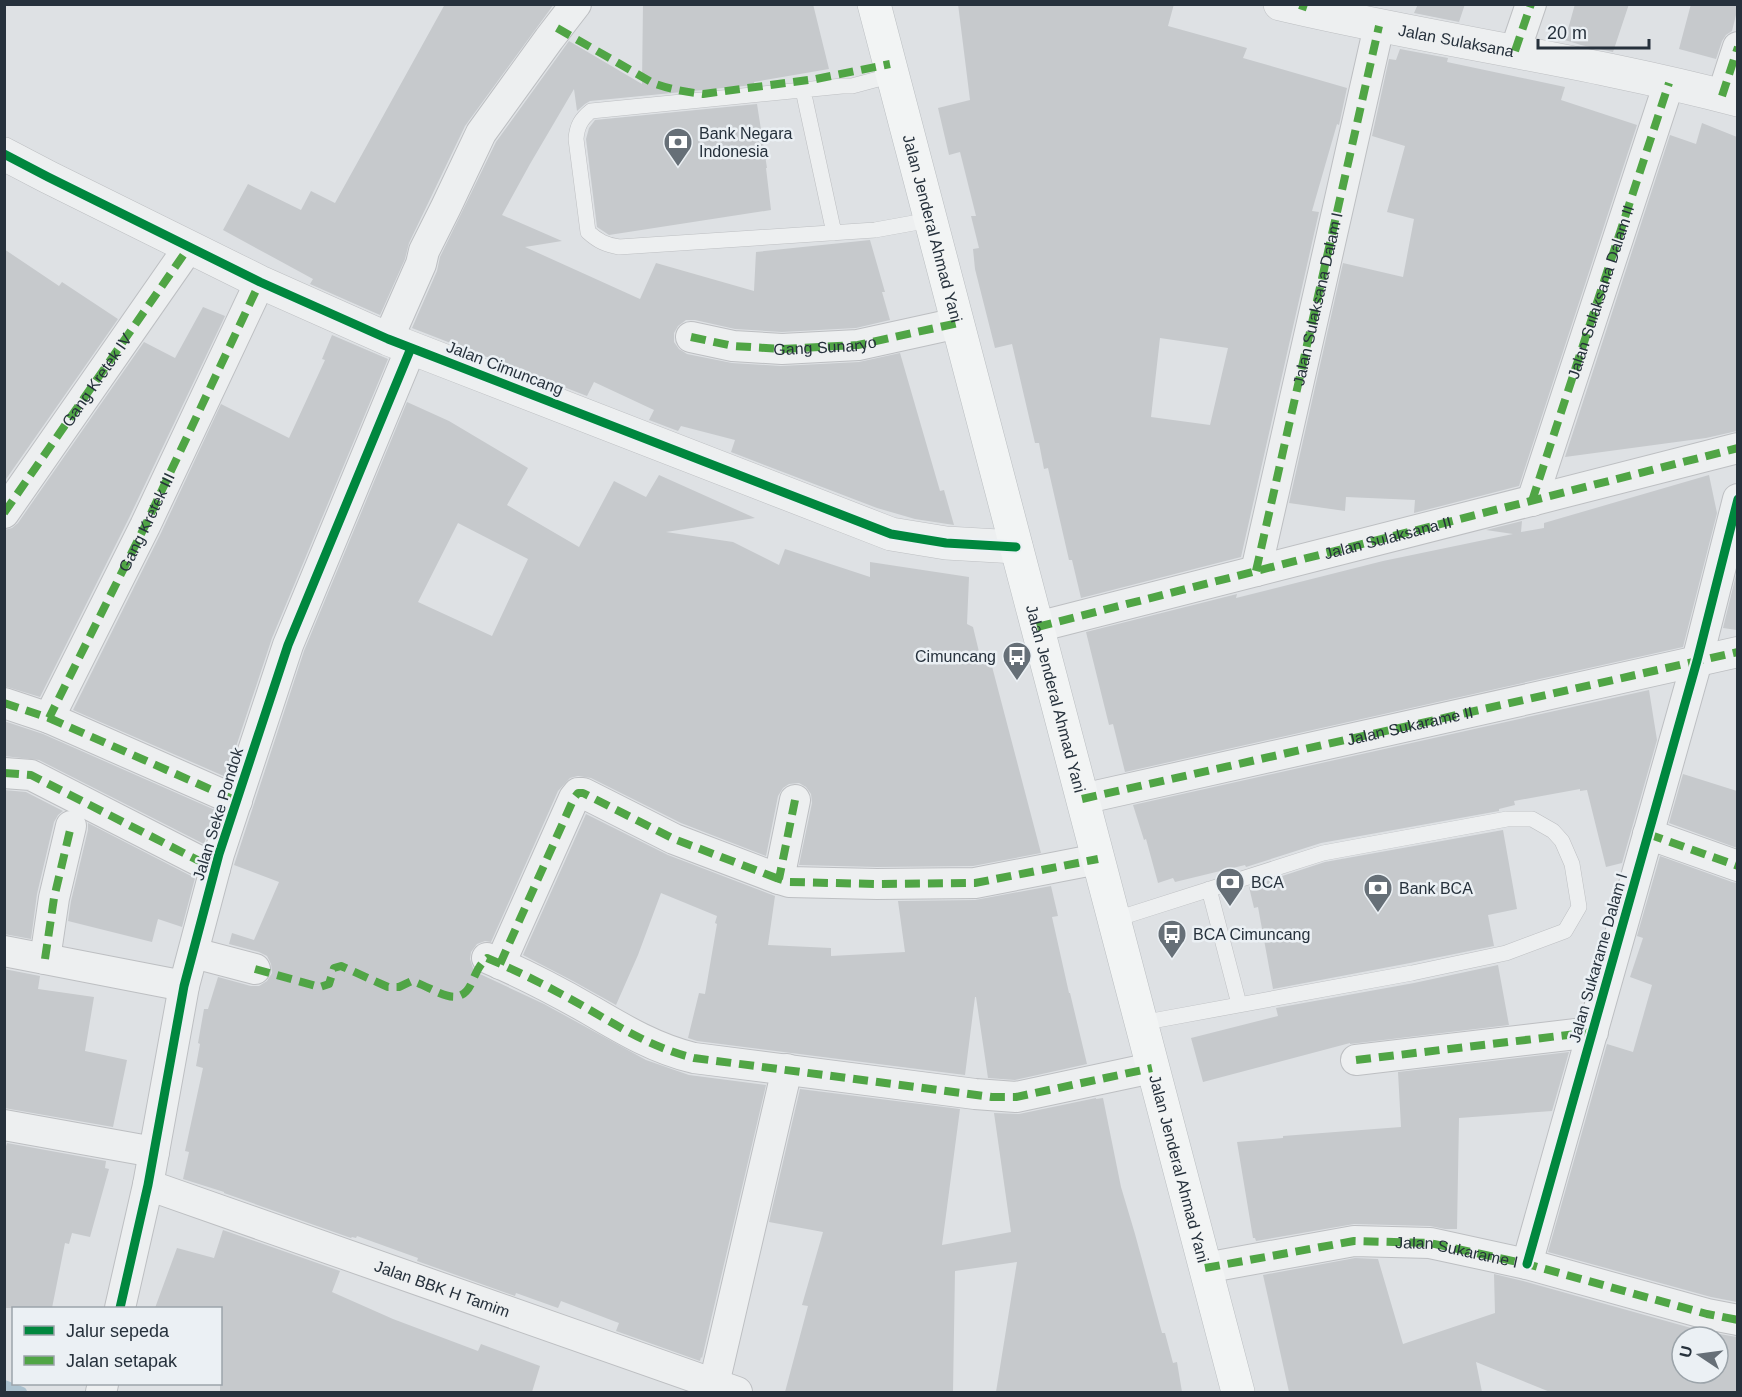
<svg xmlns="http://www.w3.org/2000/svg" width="1742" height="1397" viewBox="0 0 1742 1397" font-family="Arial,sans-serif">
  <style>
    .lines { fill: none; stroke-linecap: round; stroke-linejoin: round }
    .stream { stroke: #acc2cf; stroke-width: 10 }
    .building { fill: #c6c9cc; fill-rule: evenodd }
    .service-casing { stroke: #bdbfc2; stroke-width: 16 }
    .minor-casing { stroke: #bdbfc2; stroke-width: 32 }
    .tertiary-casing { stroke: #bdbfc2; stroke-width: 34 }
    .primary-casing { stroke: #babec1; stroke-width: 34 }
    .service { stroke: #edeff0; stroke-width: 15 }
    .minor { stroke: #edeff0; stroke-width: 30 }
    .tertiary { stroke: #edeff0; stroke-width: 33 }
    .primary { stroke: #f2f4f4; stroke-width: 33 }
    .quiet { stroke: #50a545; stroke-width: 8; stroke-dasharray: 15 8; stroke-linecap: butt }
    .cycleway-casing { stroke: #ebf0f4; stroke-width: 13 }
    .cycleway { stroke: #00873e; stroke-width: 9 }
    .labels { text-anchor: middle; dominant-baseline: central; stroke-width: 5; stroke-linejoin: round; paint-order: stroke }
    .street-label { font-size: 16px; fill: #26313c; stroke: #ebf0f4 }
    .poi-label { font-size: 16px; fill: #26313c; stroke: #ebf0f4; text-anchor: start }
  </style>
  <rect width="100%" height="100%" fill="#dee1e4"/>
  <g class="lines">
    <path class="stream" d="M4,1385L22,1392"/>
  </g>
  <path class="building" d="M445,4H554L465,126L409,243L405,259L380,315L310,284L313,279L223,230L248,184L301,210L311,191L335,203Z
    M643,4H813L829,69L754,82V85L590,101L585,104L577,111L574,89L530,164L502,215L562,241L525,247L640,299L656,263L754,291L756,252L870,240L885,292H882L890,320L856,328L782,332L735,329L695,320H686L678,326L674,333V342L679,349L687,354L732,363L781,366L859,362L900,353L940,491L944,490L954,525L915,519L877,508L731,452L735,440L681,426L678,431L649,420L654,410L594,382L587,396L412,328L437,271L440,257L496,142L569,41L642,84Z
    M958,4H1174L1168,26L1247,48L1243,58L1347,88L1339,125L1337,124L1312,211L1319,212L1241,557L1081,598L1072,560H1069L1048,468L1044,469L1039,443H1035L1012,344L995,348L975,269L973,249L979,248L971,216H976L960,152L949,155L938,108L970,100ZM1160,338L1228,348L1210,425L1151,417Z
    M1418,4H1465L1459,22L1414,13Z
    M1575,4H1629L1613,52L1581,45L1565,40Z
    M1691,4H1737V11L1732,31L1726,35L1722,41L1716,59L1679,49Z
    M1400,49L1448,58L1447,62L1565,87L1561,100L1637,125L1519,486L1414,513L1415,500L1346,497L1345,511L1289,503L1343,263L1403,277L1414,219L1387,212L1405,146L1372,136L1389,59L1396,60Z
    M757,104L767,168H766L771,210L609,235L597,227L586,139L589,128L595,120Z
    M1702,123L1737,137V431L1706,438L1565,457L1670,135L1696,144Z
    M4,249L59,286L62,282L118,319L4,482Z
    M203,307L225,316L129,518L40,697L4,686V530L12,528L18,523L144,342L175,358Z
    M332,335L388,359L272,638L226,777L73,710L161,533L221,404L289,438L325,360L322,359Z
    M407,402L449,421L528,468L507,505L579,547L614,481L646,497L659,475L755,518L666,532L733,542L779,565L785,549L870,577V562L969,577L967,624L973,627L980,656L989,655L1041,853L973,866L877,867L799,865L812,803L811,794L806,787L799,783L789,784L783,788L778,796L766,856L681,823L591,778L578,776L570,778L558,791L491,942L485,941L477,944L471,952L470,959L473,968L480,974L544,1004L646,1060L689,1075L766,1085L702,1358L701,1357L700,1361L616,1331L619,1323L561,1301L558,1308L516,1293L515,1296L417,1261L418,1258L357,1236L356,1238L352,1237L351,1238L224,1193V1192L183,1179L189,1152L185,1151L203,1068L196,1066L200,1044L198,1043L204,1009H208L218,977L251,986H259L267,981L272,973L271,964L267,956L259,952L229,944L232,933L254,940L279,882L234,865L236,859L304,651ZM458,523L528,559L492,636L418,602Z
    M1709,475L1717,513L1683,647L1125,772L1113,724L1109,725L1086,632L1237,594L1236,598L1383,561L1513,534L1486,530L1522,521L1521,532L1544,528V523Z
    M1737,571V630L1723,628Z
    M1649,690L1657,740L1622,863L1606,867L1587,790L1580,791V789L1514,801L1515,805L1499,809V811L1321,843L1246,867L1245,865L1175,882L1173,878L1158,883L1146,839L1144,840L1133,805Z
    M4,721L43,734L215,810L204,844L39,760L4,756Z
    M1683,774L1737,791V848L1669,823Z
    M4,790L26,792L63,811L58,815L54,822L37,894L31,939L4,934Z
    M586,814L668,855L775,896L768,945L831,948V956L905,952L898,901L975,900L1051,886L1058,916L1052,917L1069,993H1070L1087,1064L1015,1080L988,1078L976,997H975L965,1075L697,1041L688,1038L699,993L705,994L717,924L715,923L717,916L661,893L638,955L616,1005L573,981L523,955Z
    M88,823L195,878L182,927L158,919L152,942L68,921L71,901L88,830Z
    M1503,830L1517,909L1488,915L1494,946L1410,963L1273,989L1258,907L1254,908L1249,887L1325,862Z
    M1660,856L1732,882L1737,883V1302L1711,1297L1548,1252L1607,1044L1633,1052L1652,985L1630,977L1643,938L1637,936Z
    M1498,965L1509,1025L1350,1044V1043L1203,1082L1191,1038L1278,1016L1276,1008L1414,983Z
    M4,969L40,976L38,989L94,997L85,1051L127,1060L113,1127L4,1108Z
    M1569,1052L1552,1111L1459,1118L1457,1229H1445L1430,1226L1354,1224L1256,1241L1255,1238H1253L1237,1142L1283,1138V1136L1401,1127L1398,1072Z
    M800,1089L960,1109L942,1245L1011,1232L994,1113L1019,1114L1096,1098V1099L1103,1098L1121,1187L1135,1234L1162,1333H1165L1173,1363L1177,1362L1182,1392H996L1017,1262L955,1271L953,1392H785L808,1306L802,1305L823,1232L769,1222Z
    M7,1143L106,1161L105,1168L109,1169L90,1237L72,1233L69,1244L65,1243L52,1308H4V1153Z
    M223,1230L340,1271L332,1292L393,1319L478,1351L481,1344L540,1366L532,1392H220V1308H155L177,1248L214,1258Z
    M1355,1258L1378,1259L1403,1344L1495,1313L1494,1274L1523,1281L1702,1331L1737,1337V1392H1550L1476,1362L1482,1392H1289L1263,1275ZM1682,1337H1718V1373H1682Z"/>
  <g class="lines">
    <g class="service-casing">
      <path id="service" d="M893,75L852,86H842L591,111C581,119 577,126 576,139L588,232C598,241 606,245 619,247L875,230L930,220
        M803,90L834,233
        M1209,889L1239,1004
        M1113,920L1323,853L1507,819H1532L1553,831L1562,841L1572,864L1579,907L1565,931L1506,953L1412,973L1141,1023"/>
    </g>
    <g class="minor-casing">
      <g id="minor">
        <path d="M1515,51L1531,4"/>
        <path d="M1722,96L1738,47"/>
        <path id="s1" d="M691,337L733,346L782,349L858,345L958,323"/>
        <path d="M388,339L421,264L424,251L446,207L481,133L549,39L576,4"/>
        <path d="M1532,501L1669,83"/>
        <path id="s2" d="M4,513L189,247"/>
        <path d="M1256,571L1379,26"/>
        <path id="s3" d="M1037,627L1738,448"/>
        <path d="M4,703L49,718L145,526L260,282"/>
        <path d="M49,718L237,801"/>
        <path d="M4,773L31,775L215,869"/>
        <path d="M1082,799L1738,652"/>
        <path d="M795,800L779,879L789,882L877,884L975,883L1098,859"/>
        <path d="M1648,834L1738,866"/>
        <path d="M4,951L184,986"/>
        <path d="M194,953L255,969"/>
        <path d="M487,958C522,973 557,991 590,1010C624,1030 656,1049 694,1058L975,1094L1016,1097L1152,1068"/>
        <path d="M45,959L54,898L71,826"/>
        <path d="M500,964L574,798L578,793H583L589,796L674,839L779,879"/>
        <path d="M1356,1060L1593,1032"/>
        <path d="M4,1125L154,1152"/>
        <path id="s4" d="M148,1185L737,1392"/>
        <path d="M1527,1264L1697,661L1738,499"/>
        <path d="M1205,1268L1354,1241L1430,1243L1527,1264L1707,1314L1738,1320"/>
        <path d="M120,1308L148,1185L184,986L219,854L288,645L411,348"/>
        <path d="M714,1384L787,1069"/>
        <path d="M101,1392L103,1384"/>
      </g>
    </g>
    <g class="tertiary-casing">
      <g id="tertiary">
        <path id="s5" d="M1280,4C1432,40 1587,60 1738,100"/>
        <path d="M4,154L48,177L260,282L388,339L891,534L946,543L1016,547"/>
      </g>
    </g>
    <g class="primary-casing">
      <g id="primary">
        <path id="s6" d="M874,4L1238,1392"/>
      </g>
    </g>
    <use href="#service" class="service"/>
    <use href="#minor" class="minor"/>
    <use href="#tertiary" class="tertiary"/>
    <use href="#primary" class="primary"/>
    <g class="quiet">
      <path d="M1302,10L1304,4"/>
      <path d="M557,28L653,83C669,89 686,92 703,94L816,79L890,64"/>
      <path d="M1515,51L1531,4"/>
      <path d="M1722,96L1738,47"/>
      <path d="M691,337L733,346L782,349L858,345L958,323"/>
      <path id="s7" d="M1532,501L1669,83"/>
      <path d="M4,513L189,247"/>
      <path id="s8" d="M1256,571L1379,26"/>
      <path d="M1037,627L1738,448"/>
      <path id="s9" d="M4,703L49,718L145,526L260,282"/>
      <path d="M49,718L237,801"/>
      <path d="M4,773L31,775L215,869"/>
      <path id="s10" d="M1082,799L1738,652"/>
      <path d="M795,800L779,879L789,882L877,884L975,883L1098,859"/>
      <path d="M1648,834L1738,866"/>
      <path d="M45,959L54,898L71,826"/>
      <path d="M500,964L574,798L578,793H583L589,796L674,839L779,879"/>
      <path d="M255,969L320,987L329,984L334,968L341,966L388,987H399L412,981C435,988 459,1012 472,982C476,973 479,965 487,958C522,973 557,991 590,1010C624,1030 656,1049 694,1058L992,1097H1016L1152,1068"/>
      <path d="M1356,1060L1593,1032"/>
      <path id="s11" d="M1205,1268L1354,1241L1430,1243L1527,1264L1707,1314L1738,1320"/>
    </g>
    <g class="cycleway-casing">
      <path id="cycleway" d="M4,154L48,177L260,282L388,339L891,534L946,543L1016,547
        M1527,1264L1697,661L1738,499
        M120,1308L148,1185L184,986L219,854L288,645L411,348"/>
    </g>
    <use href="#cycleway" class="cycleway"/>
  </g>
  <defs>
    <g id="bank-pin" transform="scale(1.5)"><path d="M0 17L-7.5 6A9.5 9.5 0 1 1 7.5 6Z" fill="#666f77" stroke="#ebf0f4"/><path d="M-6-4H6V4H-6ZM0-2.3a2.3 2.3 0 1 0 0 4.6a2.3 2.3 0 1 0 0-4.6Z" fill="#fff"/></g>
    <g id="bus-pin" transform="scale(1.5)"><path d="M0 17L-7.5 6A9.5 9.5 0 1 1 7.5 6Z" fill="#666f77" stroke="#ebf0f4"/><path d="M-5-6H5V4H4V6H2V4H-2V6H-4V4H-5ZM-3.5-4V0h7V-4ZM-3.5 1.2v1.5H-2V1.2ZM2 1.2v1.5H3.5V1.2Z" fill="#fff"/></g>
  </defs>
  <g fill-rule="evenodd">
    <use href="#bank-pin" x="678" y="142"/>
    <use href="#bus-pin" x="1017" y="656"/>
    <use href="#bank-pin" x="1230" y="882"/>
    <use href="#bank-pin" x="1378" y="888"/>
    <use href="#bus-pin" x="1172" y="934"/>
  </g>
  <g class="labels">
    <g class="street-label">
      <text stroke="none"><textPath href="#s5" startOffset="180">Jalan Sulaksana</textPath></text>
      <text stroke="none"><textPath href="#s6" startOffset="232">Jalan Jenderal Ahmad Yani</textPath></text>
      <text stroke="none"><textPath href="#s7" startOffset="220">Jalan Sulaksana Dalam II</textPath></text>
      <text stroke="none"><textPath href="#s8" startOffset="279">Jalan Sulaksana Dalam I</textPath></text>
      <text stroke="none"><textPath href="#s1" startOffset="135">Gang Sunaryo</textPath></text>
      <text transform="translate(505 368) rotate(21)">Jalan Cimuncang</text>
      <text stroke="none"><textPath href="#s2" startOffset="162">Gang Kretek IV</textPath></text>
      <text stroke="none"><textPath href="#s9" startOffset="266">Gang Kretek III</textPath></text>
      <text stroke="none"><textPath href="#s3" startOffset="362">Jalan Sulaksana II</textPath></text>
      <text stroke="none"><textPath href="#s6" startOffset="718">Jalan Jenderal Ahmad Yani</textPath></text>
      <text stroke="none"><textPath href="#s10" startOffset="336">Jalan Sukarame II</textPath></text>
      <text transform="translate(218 814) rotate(-73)">Jalan Seke Pondok</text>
      <text transform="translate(1598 958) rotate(-74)">Jalan Sukarame Dalam I</text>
      <text stroke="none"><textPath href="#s6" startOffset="1204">Jalan Jenderal Ahmad Yani</textPath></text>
      <text stroke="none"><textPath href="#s11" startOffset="255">Jalan Sukarame I</textPath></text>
      <text stroke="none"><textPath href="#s4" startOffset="312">Jalan BBK H Tamim</textPath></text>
    </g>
    <g class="poi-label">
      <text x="699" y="133">Bank Negara<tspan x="699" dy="18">Indonesia</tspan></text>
      <text x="996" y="656" text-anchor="end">Cimuncang</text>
      <text x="1251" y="882">BCA</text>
      <text x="1399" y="888">Bank BCA</text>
      <text x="1193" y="934">BCA Cimuncang</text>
    </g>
  </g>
  <rect width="1742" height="1397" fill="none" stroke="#26313c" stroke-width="12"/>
  <rect x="12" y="1307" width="210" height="78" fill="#ebf0f4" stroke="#9ca4aa" stroke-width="1.5"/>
  <rect x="24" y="1326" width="30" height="9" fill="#00873e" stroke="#9ca4aa" stroke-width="1.5"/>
  <text x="66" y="1337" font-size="18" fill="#26313c">Jalur sepeda</text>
  <rect x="24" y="1356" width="30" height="9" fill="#50a545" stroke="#9ca4aa" stroke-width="1.5"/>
  <text x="66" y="1367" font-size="18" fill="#26313c">Jalan setapak</text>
  <g transform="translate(1700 1355) rotate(283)"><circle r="28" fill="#ebf0f4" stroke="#9ca4aa" stroke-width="1.5"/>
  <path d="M0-4.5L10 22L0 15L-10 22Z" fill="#666f77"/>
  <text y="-9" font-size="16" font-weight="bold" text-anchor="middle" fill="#26313c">U</text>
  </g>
  <path d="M1538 39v9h111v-9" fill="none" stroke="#26313c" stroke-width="3"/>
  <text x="1547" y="39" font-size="18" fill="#26313c" stroke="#ebf0f4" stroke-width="4.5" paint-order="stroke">20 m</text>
</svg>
